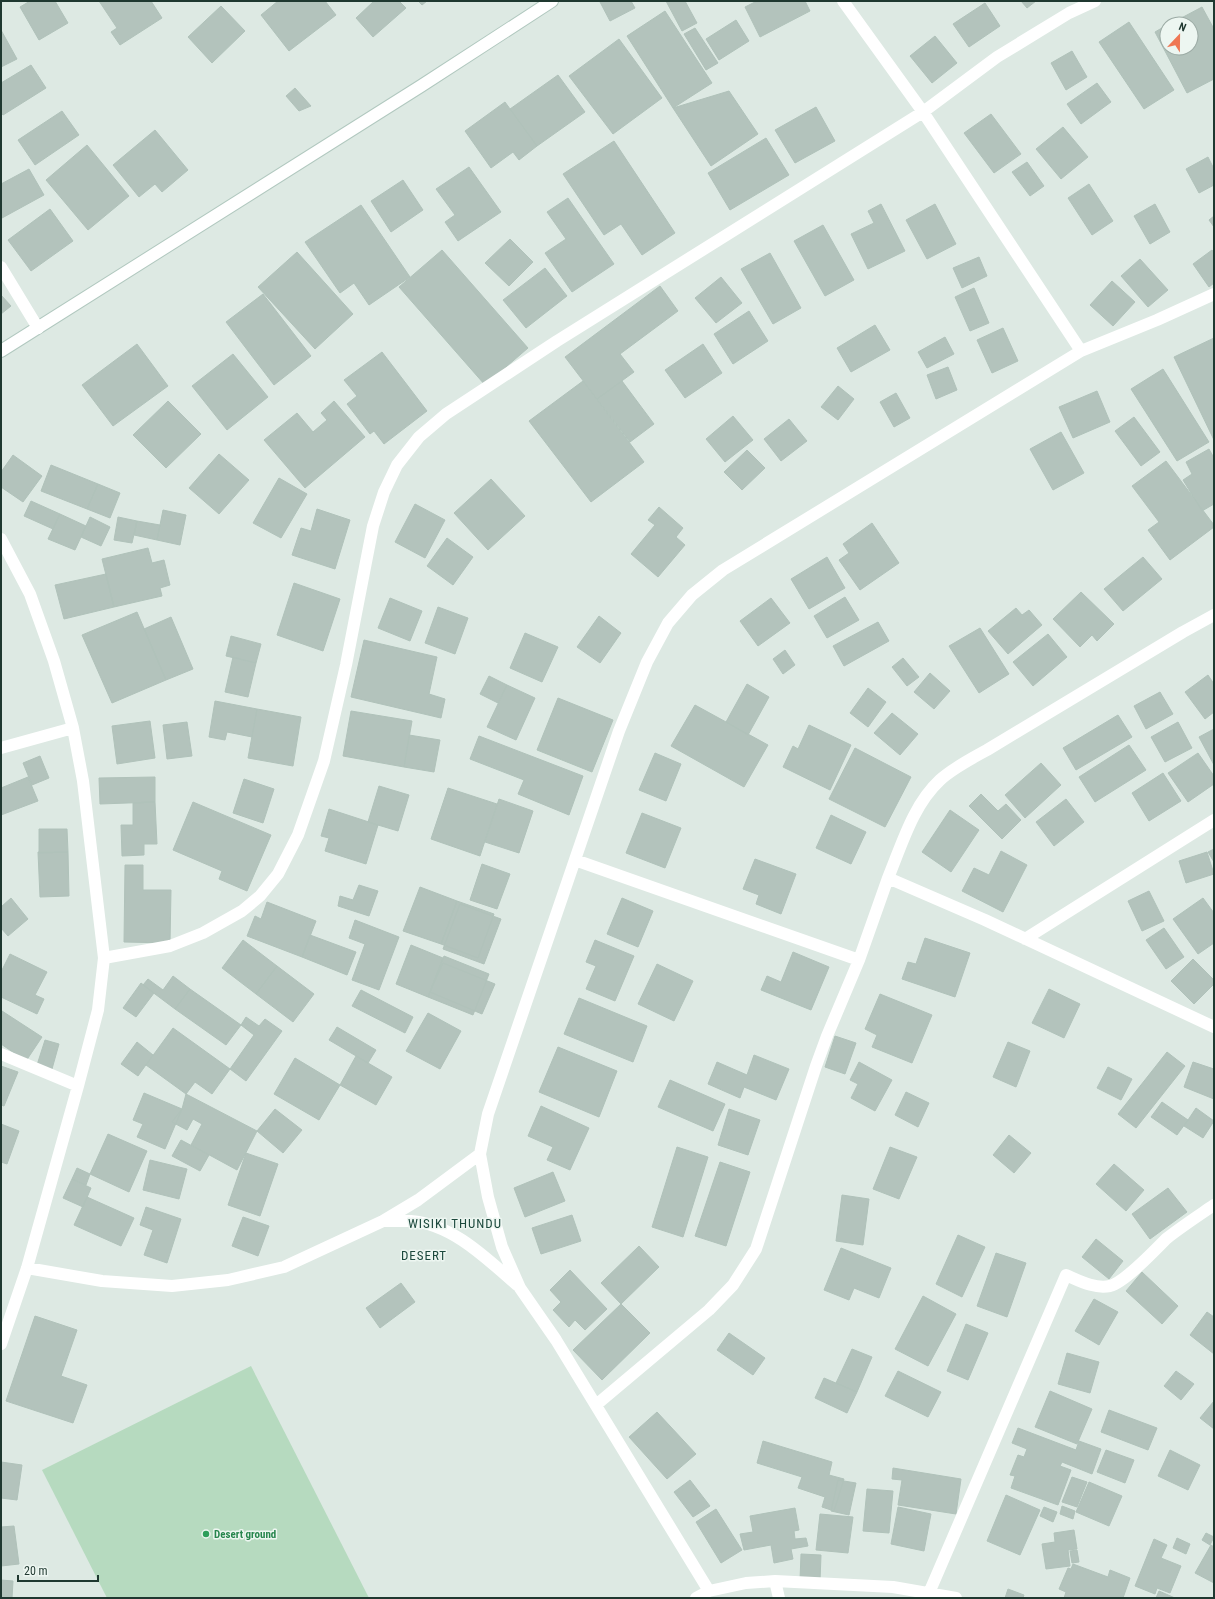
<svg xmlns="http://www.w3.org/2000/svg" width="1215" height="1599" viewBox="0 0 1215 1599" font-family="'Roboto Condensed',sans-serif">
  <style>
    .green { fill: #b6dabf }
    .building { fill: #b3c3bc; stroke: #b0c2ba }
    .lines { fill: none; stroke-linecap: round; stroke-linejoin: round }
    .secondary-casing { stroke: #b1c8bf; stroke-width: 14 }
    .street { stroke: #fff; stroke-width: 12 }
    .secondary { stroke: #fff; stroke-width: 12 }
    .leisure-dot { fill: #2e9e5b; stroke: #edf6f1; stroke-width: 1.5 }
    .labels { text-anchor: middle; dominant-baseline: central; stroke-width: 3; stroke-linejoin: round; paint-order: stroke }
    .leisure-label { font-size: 11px; font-weight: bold; fill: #27864d; stroke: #edf6f1; text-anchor: start }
    .quarter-label { font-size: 13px; letter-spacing: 1px; fill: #1c493d; stroke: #edf6f1 }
  </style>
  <rect width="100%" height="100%" fill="#dde9e3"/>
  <path class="green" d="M251,1366L369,1598H107L42,1470Z"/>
  <path class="building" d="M30,1H55L68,23L39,40L20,7Z
    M99,1H151L162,18L120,45L111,32L117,28Z
    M278,1H325L336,15L289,51L261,15Z
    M374,1H399L406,8L373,37L356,18Z
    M418,1H427L422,5Z
    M603,1H631L635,8L610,21L600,2Z
    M666,1H685L697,23L682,31Z
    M757,1H805L810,11L760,37L745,7Z
    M1021,1H1036L1027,8Z
    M985,3L1000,26L969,47L953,24Z
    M221,6L245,31L212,63L188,37Z
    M1202,7L1214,29V79L1187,93L1155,32L1167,25V48H1191V24H1170Z
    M665,11L712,83L673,108L627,36Z
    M736,20L749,41L719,60L706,39Z
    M1129,22L1174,90L1144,109L1099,42Z
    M695,28L718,63L706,70L684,34Z
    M1,30L17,59L1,67Z
    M935,36L957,63L932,83L910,56Z
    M619,39L662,98L613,134L569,76Z
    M1072,51L1087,77L1066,90L1051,63Z
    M31,65L46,88L3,115L1,113V83Z
    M558,75L585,112L537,146L510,109Z
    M1097,83L1111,102L1081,124L1067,104Z
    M295,88L311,106L299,111L286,96Z
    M729,91L758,134L711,166L673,108Z
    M505,102L537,146L519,160L513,152L491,168L465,131Z
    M816,107L835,141L795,163L775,130Z
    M62,111L79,135L35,165L18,140Z
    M991,114L1021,154L994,173L964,133Z
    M1063,127L1088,157L1061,179L1036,149Z
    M155,130L188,170L162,192L155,184L139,197L113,165Z
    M766,138L789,175L730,210L708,173Z
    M614,141L675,233L642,255L621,224L604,235L563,174Z
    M87,145L129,196L88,230L46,180Z
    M1208,157L1214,169V185L1199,193L1186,169Z
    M1027,162L1044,186L1030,196L1012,172Z
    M469,167L501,212L458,241L445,222L455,215L436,189Z
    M29,169L44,195L2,218L1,184Z
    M403,180L423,210L391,232L371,201Z
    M1089,184L1113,221L1092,235L1068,198Z
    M568,198L614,264L572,292L545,253L566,239L547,212Z
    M881,204L905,251L868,269L851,234L874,223L868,211Z
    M935,204L956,244L927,259L906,220Z
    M1155,204L1170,232L1150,244L1134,216Z
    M361,205L410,277L369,305L354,283L340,293L305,242Z
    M50,209L73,241L31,271L8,240Z
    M1214,216V227L1209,220Z
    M823,225L854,280L825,296L794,241Z
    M510,239L533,262L509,286L485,263Z
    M442,250L528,348L485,385L399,287Z
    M1212,250L1214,253V283L1209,287L1193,264Z
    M297,252L353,314L315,349L258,287Z
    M770,253L801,308L773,324L741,269Z
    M979,257L987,276L962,288L953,268Z
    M1140,259L1168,290L1148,307L1121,276Z
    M545,268L567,296L526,328L503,300Z
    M721,277L742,303L716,323L695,298Z
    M1112,281L1135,302L1113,326L1090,305Z
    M660,286L678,311L620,354L634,372L597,399L565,357Z
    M974,288L989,323L970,331L955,297Z
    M263,294L311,356L274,385L226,322Z
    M1,295L11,306L1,314Z
    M749,311L768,341L733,364L714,334Z
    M875,325L890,350L851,372L837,348Z
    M1003,328L1018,361L992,373L977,340Z
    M945,337L954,354L927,368L918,352Z
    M1214,338V440L1174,357Z
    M137,344L168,386L113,426L82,385Z
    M703,344L722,373L685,398L665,370Z
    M382,352L427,411L384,444L374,431L370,434L347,404L357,396L344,380Z
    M233,354L268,397L227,430L192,386Z
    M948,367L957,390L936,399L927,375Z
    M1163,369L1209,442L1177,461L1131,389Z
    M583,381L644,462L591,502L529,421Z
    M622,381L654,424L630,442L597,399Z
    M838,386L854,399L838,420L821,407Z
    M1097,391L1110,422L1073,438L1059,407Z
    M896,393L910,418L894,427L880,402Z
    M168,401L201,434L166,468L133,435Z
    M334,401L365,437L305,488L264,440L297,413L313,432L327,420L321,413Z
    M733,416L753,440L725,462L706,439Z
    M1134,417L1160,452L1141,466L1115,431Z
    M789,419L807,441L781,461L764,439Z
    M1061,432L1084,473L1053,490L1030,449Z
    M1209,449L1214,458V504L1202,511L1183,480L1192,474L1186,462Z
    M747,450L765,468L742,490L724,472Z
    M219,454L249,480L219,514L189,488Z
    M13,455L42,476L23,502L1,487V472Z
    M1166,461L1214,525V527L1170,560L1148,530L1159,522L1132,486Z
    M51,465L98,484L87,509L41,491Z
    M279,478L307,494L281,538L253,523Z
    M491,479L525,516L488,550L454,513Z
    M98,484L120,493L110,518L87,509Z
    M31,501L60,514L53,529L24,516Z
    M415,504L445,520L425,558L395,542Z
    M659,507L683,528L676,537L685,545L658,577L631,554L655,525L648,520Z
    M317,509L350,520L335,569L292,555L301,528L311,531Z
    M163,510L186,515L180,545L157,540Z
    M60,514L86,526L75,550L48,539Z
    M90,517L110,527L101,546L81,537Z
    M118,517L137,521L132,543L114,540Z
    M137,521L160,525L157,540L134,535Z
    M872,523L899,563L860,590L839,560L849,553L843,544Z
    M447,538L473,557L453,585L427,566Z
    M148,548L152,563L164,560L170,585L160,588L162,596L114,607L102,559Z
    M827,557L845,588L809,609L791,579Z
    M1143,557L1162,579L1123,611L1104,589Z
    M106,574L114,607L64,619L55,585Z
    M294,583L340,599L323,651L277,635Z
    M1081,592L1114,624L1097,641L1092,635L1080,647L1053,619Z
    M845,597L859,620L827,638L814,616Z
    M390,598L422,611L410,641L378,628Z
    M771,598L790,623L758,646L740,621Z
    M438,607L468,618L455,654L425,643Z
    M1016,608L1022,615L1029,610L1042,625L1008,654L988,631Z
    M137,612L166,680L112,703L82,635Z
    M599,616L621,633L600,663L577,647Z
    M171,617L193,669L166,680L144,629Z
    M878,622L889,641L844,666L833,646Z
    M980,628L1009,674L979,693L949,646Z
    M525,633L558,647L542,682L510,668Z
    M1048,634L1067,657L1033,686L1013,662Z
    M231,636L261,644L256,663L226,656Z
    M364,640L437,657L429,694L445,699L441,718L351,697Z
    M785,650L795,665L783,674L773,659Z
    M233,657L256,663L248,697L225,692Z
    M903,658L919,677L907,686L892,667Z
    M930,673L950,691L934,709L914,692Z
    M1208,675L1214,684V712L1205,719L1185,692Z
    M489,676L507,685L498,703L480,694Z
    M747,684L769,697L748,735L726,722Z
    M507,685L535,698L516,740L487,727Z
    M868,688L886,702L868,727L850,713Z
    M1160,692L1173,714L1146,729L1134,706Z
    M558,698L613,720L592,772L537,750Z
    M215,701L257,709L252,737L227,732L225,740L209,737Z
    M695,705L768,745L744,787L671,746Z
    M257,709L301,717L293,766L248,758Z
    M351,711L412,721L404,767L343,756Z
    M892,713L918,734L900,755L874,733Z
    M1118,715L1132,737L1076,770L1063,748Z
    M150,721L155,758L117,764L112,726Z
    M187,722L192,756L167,759L163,725Z
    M1178,722L1192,748L1165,762L1151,737Z
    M809,725L851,745L830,790L783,767L793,746L798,749Z
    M1214,729V765L1199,737Z
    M409,735L440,740L434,772L404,767Z
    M479,736L583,776L569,815L518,794L524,780L470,759Z
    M1129,745L1146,770L1095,802L1079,777Z
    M855,748L911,777L885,827L829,799Z
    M655,753L681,764L666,801L639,790Z
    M1198,753L1214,776V784L1188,802L1168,773Z
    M40,756L49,778L32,785L23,763Z
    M1041,763L1061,785L1025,818L1005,795Z
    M1163,773L1181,801L1149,821L1132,793Z
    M28,777L38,801L1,815V788Z
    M155,777V802L100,804L99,778Z
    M244,779L274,789L263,823L233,813Z
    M379,786L409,795L398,831L368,822Z
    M448,788L497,804L480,856L431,839Z
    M981,794L998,811L1006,804L1021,820L1002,839L969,806Z
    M499,799L533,811L519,853L485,842Z
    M1066,799L1084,822L1054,846L1036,822Z
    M155,802L157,844H144V855L122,856L121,825H133V803Z
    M193,802L271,835L247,891L219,879L222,871L173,850Z
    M329,809L378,825L366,864L325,851L329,838L321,836Z
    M950,810L979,830L951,872L922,852Z
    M642,813L681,828L665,868L626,853Z
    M831,815L866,832L851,864L816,848Z
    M39,829H67L68,852L39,853Z
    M1214,849V862L1208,852Z
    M1001,851L1027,865L1003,912L962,891L974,868L989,875Z
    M38,852H68L69,896L40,897Z
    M1207,852L1214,874L1186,883L1179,861Z
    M755,859L796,874L781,914L756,904L759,895L743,889Z
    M482,864L510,874L497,909L470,900Z
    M125,865H143V890H171L170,943L124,942Z
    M359,885L378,891L369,916L338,906L340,896L353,900Z
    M420,887L457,901L441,944L403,931Z
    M1149,891L1164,921L1142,931L1128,901Z
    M11,898L28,919L8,936L1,928V907Z
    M622,898L653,911L638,947L607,934Z
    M1203,898L1214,913V943L1198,954L1173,919Z
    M457,901L494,914L478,958L441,944Z
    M267,902L316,921L302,957L247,936L255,916L261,919Z
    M460,904L501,919L484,964L443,949Z
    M355,920L399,937L379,990L352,980L365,944L349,938Z
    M1164,928L1184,957L1166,969L1146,940Z
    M310,935L356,952L347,975L302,957Z
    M925,938L970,953L955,997L902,979L908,962L916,964Z
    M243,940L277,966L256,994L222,968Z
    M595,940L634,956L615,1001L586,989L596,966L586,962Z
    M411,945L443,958L428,997L396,984Z
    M793,952L829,967L811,1010L761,990L767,976L781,982Z
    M10,954L47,972L35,995L44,999L37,1014L1,997V972Z
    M444,956L489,974L473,1015L428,997Z
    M1193,959L1214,980V984L1194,1004L1171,981Z
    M443,963L495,984L482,1014L430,992Z
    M657,964L693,981L674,1021L638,1004Z
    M277,966L314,994L293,1022L256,994Z
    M173,976L190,989L175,1009L143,985L148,979L163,990Z
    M141,983L154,993L136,1017L123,1008Z
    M190,989L241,1025L226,1045L175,1009Z
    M1049,989L1080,1004L1064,1038L1032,1023Z
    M361,990L413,1017L405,1033L352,1006Z
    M880,994L932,1015L912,1063L872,1047L877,1035L865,1029Z
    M579,998L647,1026L633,1062L564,1034Z
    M2,1011L42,1037L26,1061L1,1044Z
    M428,1013L461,1031L440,1069L406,1051Z
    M246,1017L259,1026L265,1019L282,1031L246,1081L230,1069L254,1035L241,1025Z
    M337,1027L376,1050L368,1063L329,1040Z
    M173,1028L230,1069L212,1094L195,1082L186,1094L146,1065Z
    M835,1036L856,1043L845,1074L825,1067Z
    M45,1040L59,1044L52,1069L37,1065Z
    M137,1042L153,1055L138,1076L121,1064Z
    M1008,1042L1030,1051L1016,1087L993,1077Z
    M558,1047L617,1071L599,1117L539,1092Z
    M1167,1052L1185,1066L1136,1128L1118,1114Z
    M754,1055L789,1069L776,1100L744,1087L740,1098L708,1084L717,1062L747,1075Z
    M356,1056L392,1077L376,1105L340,1085Z
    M295,1058L340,1085L319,1120L274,1094Z
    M859,1062L892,1080L875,1111L851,1098L858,1084L850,1080Z
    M1193,1062L1214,1069V1099L1184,1087Z
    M1,1066L18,1072L4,1106L1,1105Z
    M1108,1067L1132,1079L1121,1100L1097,1088Z
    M670,1080L725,1104L713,1131L658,1107Z
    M906,1092L929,1103L918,1127L895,1115Z
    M144,1093L182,1109L165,1149L137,1137L143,1124L133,1120Z
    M186,1094L257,1131L237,1170L191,1145L202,1124L193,1119L187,1130L172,1122L182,1109Z
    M1162,1102L1188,1120L1177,1135L1151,1117Z
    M541,1106L589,1128L570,1170L547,1160L553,1147L528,1136Z
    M1196,1108L1214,1121L1203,1138L1184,1126Z
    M275,1109L302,1130L283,1153L257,1131Z
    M729,1109L760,1120L748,1155L718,1145Z
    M1,1124L19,1131L7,1164L1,1162Z
    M108,1134L147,1151L129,1192L90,1174Z
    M1009,1135L1031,1153L1014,1173L993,1155Z
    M181,1140L209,1155L200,1171L172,1156Z
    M677,1147L708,1157L683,1237L652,1227Z
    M890,1147L917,1157L899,1199L873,1189Z
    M246,1153L278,1164L260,1216L228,1205Z
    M150,1160L187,1169L179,1199L143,1190Z
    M720,1162L750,1172L726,1246L695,1236Z
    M1114,1164L1144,1190L1126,1211L1096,1184Z
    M77,1168L90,1174L86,1185L72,1179Z
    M553,1172L565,1201L525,1217L514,1188Z
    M72,1179L91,1188L83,1207L63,1198Z
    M1168,1188L1187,1212L1150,1239L1132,1214Z
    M842,1195L869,1199L863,1245L836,1241Z
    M87,1197L134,1218L121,1246L74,1225Z
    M146,1207L181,1219L167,1263L144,1255L153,1230L140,1225Z
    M572,1215L581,1241L541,1254L532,1228Z
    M243,1217L269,1226L258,1256L232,1246Z
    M958,1235L985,1247L962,1297L936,1284Z
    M1096,1239L1123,1261L1109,1279L1082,1257Z
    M639,1246L659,1267L621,1304L601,1283Z
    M841,1248L891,1268L879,1298L854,1288L849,1300L824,1290Z
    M996,1253L1026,1263L1007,1317L977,1306Z
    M570,1270L607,1309L585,1330L575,1320L569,1327L553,1310L561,1302L550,1290Z
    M1142,1272L1178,1306L1162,1324L1126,1291Z
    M401,1283L415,1302L380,1328L366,1308Z
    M923,1296L956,1314L928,1366L895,1349Z
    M1094,1299L1118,1312L1099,1345L1075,1331Z
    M621,1304L650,1333L602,1380L573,1350Z
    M1207,1312L1214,1317V1354L1190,1335Z
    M35,1316L77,1330L61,1376L87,1385L73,1423L6,1401Z
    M966,1324L988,1333L968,1380L947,1371Z
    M729,1333L765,1358L753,1375L717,1350Z
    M852,1349L872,1357L857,1392L836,1383Z
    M1067,1353L1099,1362L1090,1393L1058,1384Z
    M898,1371L941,1392L928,1417L885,1396Z
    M1176,1371L1194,1384L1181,1400L1164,1386Z
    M824,1378L857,1392L847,1413L815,1398Z
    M1050,1391L1092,1409L1077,1444L1035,1427Z
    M1214,1401V1429L1200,1418Z
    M1109,1410L1157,1428L1148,1450L1101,1432Z
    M657,1412L696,1454L667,1479L629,1437Z
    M1018,1428L1076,1450L1079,1441L1101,1449L1092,1474L1062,1462L1060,1466L1071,1470L1058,1505L1011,1488L1015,1476L1010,1475L1018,1455L1024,1457L1027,1449L1012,1443Z
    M763,1441L832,1462L829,1475L844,1479L834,1511L822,1507L825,1497L798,1488L802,1477L757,1463Z
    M1106,1450L1134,1460L1125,1483L1097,1472Z
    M1170,1450L1200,1465L1188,1490L1158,1476Z
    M1,1462L22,1465L17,1500L1,1498Z
    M893,1468L961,1479L956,1514L898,1505L902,1480L892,1479Z
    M1072,1477L1087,1482L1077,1507L1062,1502Z
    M690,1480L710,1506L693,1517L674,1492Z
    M838,1480L856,1483L849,1515L831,1511Z
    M1089,1482L1122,1496L1109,1526L1076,1512Z
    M867,1489L893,1491L889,1533L863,1531Z
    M1006,1495L1040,1510L1020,1555L987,1541Z
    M1062,1506L1075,1511L1073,1519L1060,1514Z
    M898,1507L931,1514L924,1551L891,1544Z
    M1044,1507L1057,1512L1053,1522L1040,1516Z
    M795,1508L799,1530L794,1531L795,1539L806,1538L808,1546L791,1549L793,1559L774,1563L771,1545L744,1550L740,1534L753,1532L750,1516Z
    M716,1509L742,1550L721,1563L696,1522Z
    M820,1514L853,1517L848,1553L816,1550Z
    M14,1526L19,1564L1,1566V1527Z
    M1074,1530L1077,1549L1068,1550L1070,1566L1046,1569L1042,1544L1055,1542L1054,1533Z
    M1206,1533L1214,1537L1210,1545L1202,1540Z
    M1177,1538L1190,1544L1186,1554L1173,1548Z
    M1154,1539L1167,1545L1161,1558L1181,1566L1170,1593L1157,1588L1155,1594L1135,1586Z
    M1211,1545L1214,1547V1583L1195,1573Z
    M1077,1550L1079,1562L1072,1563L1070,1551Z
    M801,1554L821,1555L820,1581L800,1580Z
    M1073,1564L1108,1577L1110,1570L1130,1578L1123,1598H1064L1066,1592L1059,1589L1068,1568L1071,1569Z
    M1,1580L13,1581L12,1598H1Z
    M1008,1589L1024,1595L1023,1598H1005Z
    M1159,1591L1175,1598H1156Z"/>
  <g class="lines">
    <g class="secondary-casing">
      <path id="secondary" d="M1,351L421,86L552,1"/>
    </g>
    <path class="street" d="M843,1L923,112L1081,351
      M1,267L38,328
      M1,539L30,594L54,661L73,728L83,781L104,958L98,1010L78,1086L27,1268L1,1344
      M1,748L73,728
      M575,860L859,960
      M888,878C902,844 913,805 940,780C953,768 971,759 987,750L1183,632L1214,615
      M1025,939L1214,820
      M104,958L170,946L203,933L242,911L260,896L278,874L298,835L324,761L346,665L373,526L384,492L397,465L419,437L446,414L557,341L923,112L997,57L1069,13L1095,1
      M1,1054L78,1086
      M384,1221C393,1221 402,1221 411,1221C453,1224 488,1260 517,1285
      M27,1268L102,1281L172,1286L228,1280L284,1267L383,1221L418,1200L480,1154
      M596,1405L709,1310L733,1285L756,1249L816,1066L827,1036L859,960L888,878L985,920L1214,1027
      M775,1581L779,1598
      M709,1591L556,1340L520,1288L502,1247L488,1197L480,1154L488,1114L619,731L647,662L668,623L692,595L723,570L1081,351L1157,320L1214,294
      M929,1593L1066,1275C1080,1281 1094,1289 1110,1286C1125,1282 1154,1251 1166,1239C1181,1227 1198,1216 1214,1205
      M696,1598L709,1591L746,1583L775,1581L893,1587L956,1598"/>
    <use href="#secondary" class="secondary"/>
  </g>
  <circle class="leisure-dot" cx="206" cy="1534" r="4"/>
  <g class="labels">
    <g class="leisure-label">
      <text x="214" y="1534">Desert ground</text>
    </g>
    <g class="quarter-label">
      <text x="455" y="1223">WISIKI THUNDU</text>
      <text x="424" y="1255">DESERT</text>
    </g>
  </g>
  <rect width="1215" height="1599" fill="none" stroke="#1f3830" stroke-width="4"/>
  <g transform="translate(1179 36) rotate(22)"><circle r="19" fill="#edf6f1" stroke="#9baaa4"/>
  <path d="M0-3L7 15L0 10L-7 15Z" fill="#ef7754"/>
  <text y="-6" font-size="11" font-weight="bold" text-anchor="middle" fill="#1f3830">N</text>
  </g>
  <path d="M18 1575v6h80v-6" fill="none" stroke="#1f3830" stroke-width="2"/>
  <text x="24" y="1575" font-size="12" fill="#1f3830" stroke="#edf6f1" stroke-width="3" paint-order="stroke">20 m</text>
</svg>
